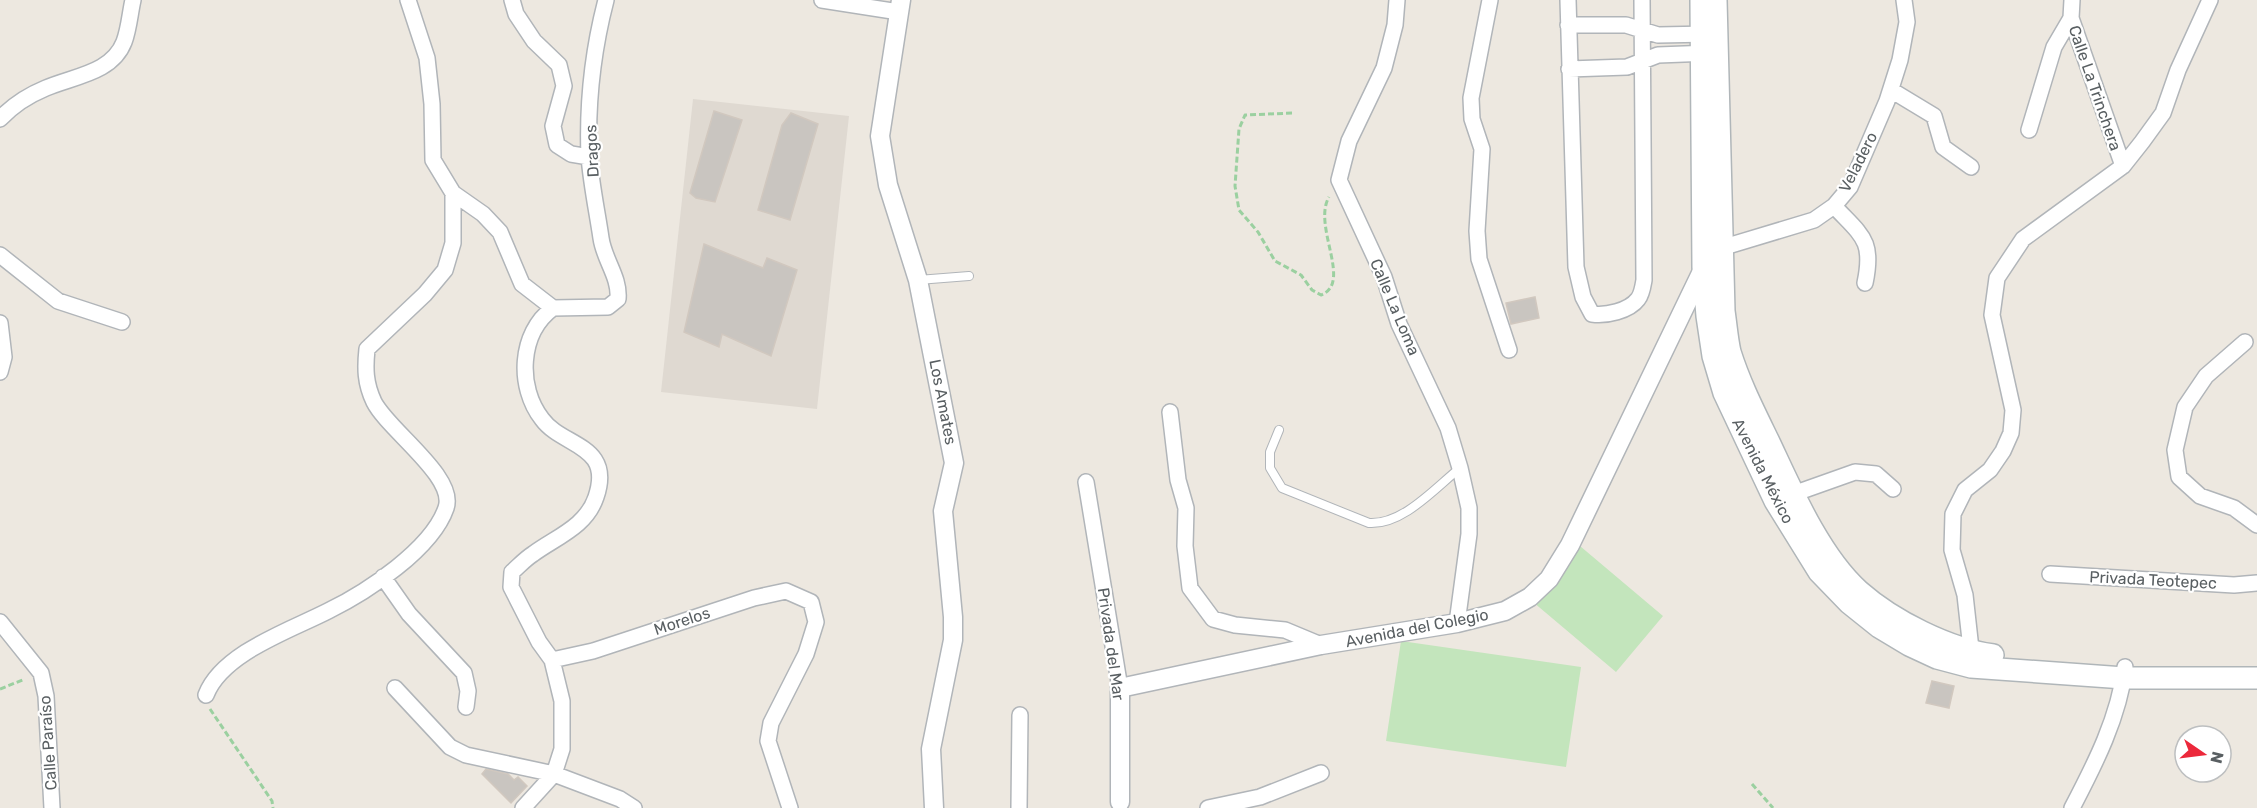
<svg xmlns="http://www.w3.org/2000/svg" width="2257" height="808" viewBox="0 0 2257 808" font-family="Rubik,sans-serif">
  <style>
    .education { fill: #dfd9d1 }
    .garden { fill: #c3e5bc }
    .building { fill: #c9c5c0; stroke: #d1c8bf; stroke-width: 1.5 }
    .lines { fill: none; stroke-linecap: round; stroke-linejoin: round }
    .service-casing { stroke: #b1b5b9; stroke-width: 10 }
    .minor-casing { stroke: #b1b5b9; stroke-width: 18 }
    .tertiary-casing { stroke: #b1b5b9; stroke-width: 21 }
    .secondary-casing { stroke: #b0b6b9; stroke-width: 24 }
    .path { stroke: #9bd0a0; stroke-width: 3; stroke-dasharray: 6 3; stroke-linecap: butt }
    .service { stroke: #fff; stroke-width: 8 }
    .minor { stroke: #fff; stroke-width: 15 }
    .tertiary { stroke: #fff; stroke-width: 18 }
    .secondary { stroke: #fff; stroke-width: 21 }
    .labels { text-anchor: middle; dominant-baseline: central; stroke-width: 4.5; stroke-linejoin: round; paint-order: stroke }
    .street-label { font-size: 16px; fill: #595f62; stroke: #fff }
  </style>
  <rect width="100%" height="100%" fill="#ede8e0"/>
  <path class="education" d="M693,99L849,116L817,409L661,392Z"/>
  <path class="garden" d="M1580,546L1663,616L1616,672L1533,602Z
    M1401,641L1581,667L1566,767L1386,741Z"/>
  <path class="building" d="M714,111L742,120L715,202L696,198L690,193Z
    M791,113L818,124L790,220L758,210L782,125Z
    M704,244L763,268L767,258L797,270L771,356L722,334L719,347L684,332Z
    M1535,297L1539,318L1511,324L1506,303Z
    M1932,681L1954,686L1949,708L1926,703Z
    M486,769L508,774L514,780L518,777L527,786L511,803L482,774Z"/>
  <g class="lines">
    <g class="service-casing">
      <path id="service" d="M918,280L969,276
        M1279,430L1270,452V468L1282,488L1369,523C1403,525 1435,488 1460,468"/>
    </g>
    <g class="minor-casing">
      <path id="minor" d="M512,0L516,14L534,41L559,65L564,86L553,126L557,145L571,154L589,157
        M822,0L899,12
        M1397,0L1395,25L1384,68L1349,141L1339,180L1384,277L1399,324L1448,428L1460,468L1469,508V534L1457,623
        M1490,0L1471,98L1472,119L1482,149L1477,231L1479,259L1509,350
        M1568,0L1576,267L1583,297L1592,314C1606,316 1629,311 1638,299C1642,294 1643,286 1644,280L1642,0
        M2072,0L2071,18L2123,166
        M1568,25H1626L1658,35L1710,34
        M1569,69L1627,67L1658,55L1710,53
        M1891,90L1934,116L1943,147L1971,167
        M0,119C13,105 29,95 46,88C74,76 112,73 124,42C129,29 130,13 133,0
        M2029,130L2054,47L2071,18
        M453,193L483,214L500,232L522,284L553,308
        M1834,206C1862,236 1874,240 1865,283
        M1721,248L1814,220L1834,206L1850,187L1887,101L1900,60L1907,22L1904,0
        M0,255L58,301L122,322
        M0,323L4,357L0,372
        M2245,342L2206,376L2185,407L2175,450L2179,477L2200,496L2234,508L2257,525
        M1170,412L1178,480L1186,508L1185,546L1190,588L1213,619L1235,625L1285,630L1321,645
        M1086,482L1120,688
        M1793,494L1855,472L1876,474L1893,489
        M2050,574L2234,585L2257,583
        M383,577L409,614L464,673L468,691L466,707
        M0,622L41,673L46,696L52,808
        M1972,658L1965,595L1952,550L1953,514L1965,490L1990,470L2003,451L2011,433L2013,410L1992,315L1997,278L2023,239L2123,166L2142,142L2163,113L2178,70L2210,0
        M552,660L593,651L754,598L786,591L811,602L816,622L806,654L771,723L768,741L790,808
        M395,688L450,747L466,755L554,774L620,799L634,808
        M206,695C222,653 291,630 328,611C367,592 432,549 446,508C457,477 388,430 374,402C365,383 365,368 367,349L425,294L445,270L453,243V193L433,160L432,104L427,58L408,0
        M523,808L554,774L562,749V701L552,660L539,642L511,587L512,572C519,566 525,559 533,554C556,537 586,527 596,497C614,444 562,447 542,419C517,387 519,333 553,308L608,307L618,299C620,277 604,260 601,238C597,211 591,183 589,156C587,104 593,50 606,0
        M1019,808L1020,715
        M1208,808L1260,797L1321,773
        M2072,808C2095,764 2119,717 2125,667"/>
    </g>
    <g class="tertiary-casing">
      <path id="tertiary" d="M901,0L880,136L888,185L918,280L954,463L943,511L953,617V640L931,749L934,808
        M1120,802V688L1321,645L1457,623L1505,611L1530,597L1549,579L1570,545L1705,265"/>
    </g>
    <g class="secondary-casing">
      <path id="secondary" d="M1701,0L1703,267L1707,316L1713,356L1724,393L1775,501L1819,572L1849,603L1879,627L1909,645L1937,658L1971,667L2124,678H2257
        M1716,0L1724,311C1726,324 1727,339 1730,352C1740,384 1755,413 1770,444C1792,491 1820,556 1859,591C1893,621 1949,649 1993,655"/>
    </g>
    <path class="path" d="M1292,113L1245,115L1239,129L1235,186L1239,210L1258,232L1275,261L1301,275L1312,290L1321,295C1353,283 1312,226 1329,197
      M0,689L25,679
      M210,709L272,801L273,808
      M1752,784L1773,808"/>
    <use href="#service" class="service"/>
    <use href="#minor" class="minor"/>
    <use href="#tertiary" class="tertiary"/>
    <use href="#secondary" class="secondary"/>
  </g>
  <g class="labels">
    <g class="street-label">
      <text transform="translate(2095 88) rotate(71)">Calle La Trinchera</text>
      <text transform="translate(592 151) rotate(-93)">Dragos</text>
      <text transform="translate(1858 162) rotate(-63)">Veladero</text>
      <text transform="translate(1395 307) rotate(67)">Calle La Loma</text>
      <text transform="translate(943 402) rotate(79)">Los Amates</text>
      <text transform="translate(1763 471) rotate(63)">Avenida México</text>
      <text transform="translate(2153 580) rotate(3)">Privada Teotepec</text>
      <text transform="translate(682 621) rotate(-18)">Morelos</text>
      <text transform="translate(1417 628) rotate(-11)">Avenida del Colegio</text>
      <text transform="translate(1111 644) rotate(82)">Privada del Mar</text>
      <text transform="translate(48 743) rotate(-94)">Calle Paraíso</text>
    </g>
  </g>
  <g transform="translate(2203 754) rotate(104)"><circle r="28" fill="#ffffff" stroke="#bdbfc0" stroke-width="1.5"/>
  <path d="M0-4.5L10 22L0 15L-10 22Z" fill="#ec283b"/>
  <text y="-9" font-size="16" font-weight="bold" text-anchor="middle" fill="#595f62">N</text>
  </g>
</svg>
